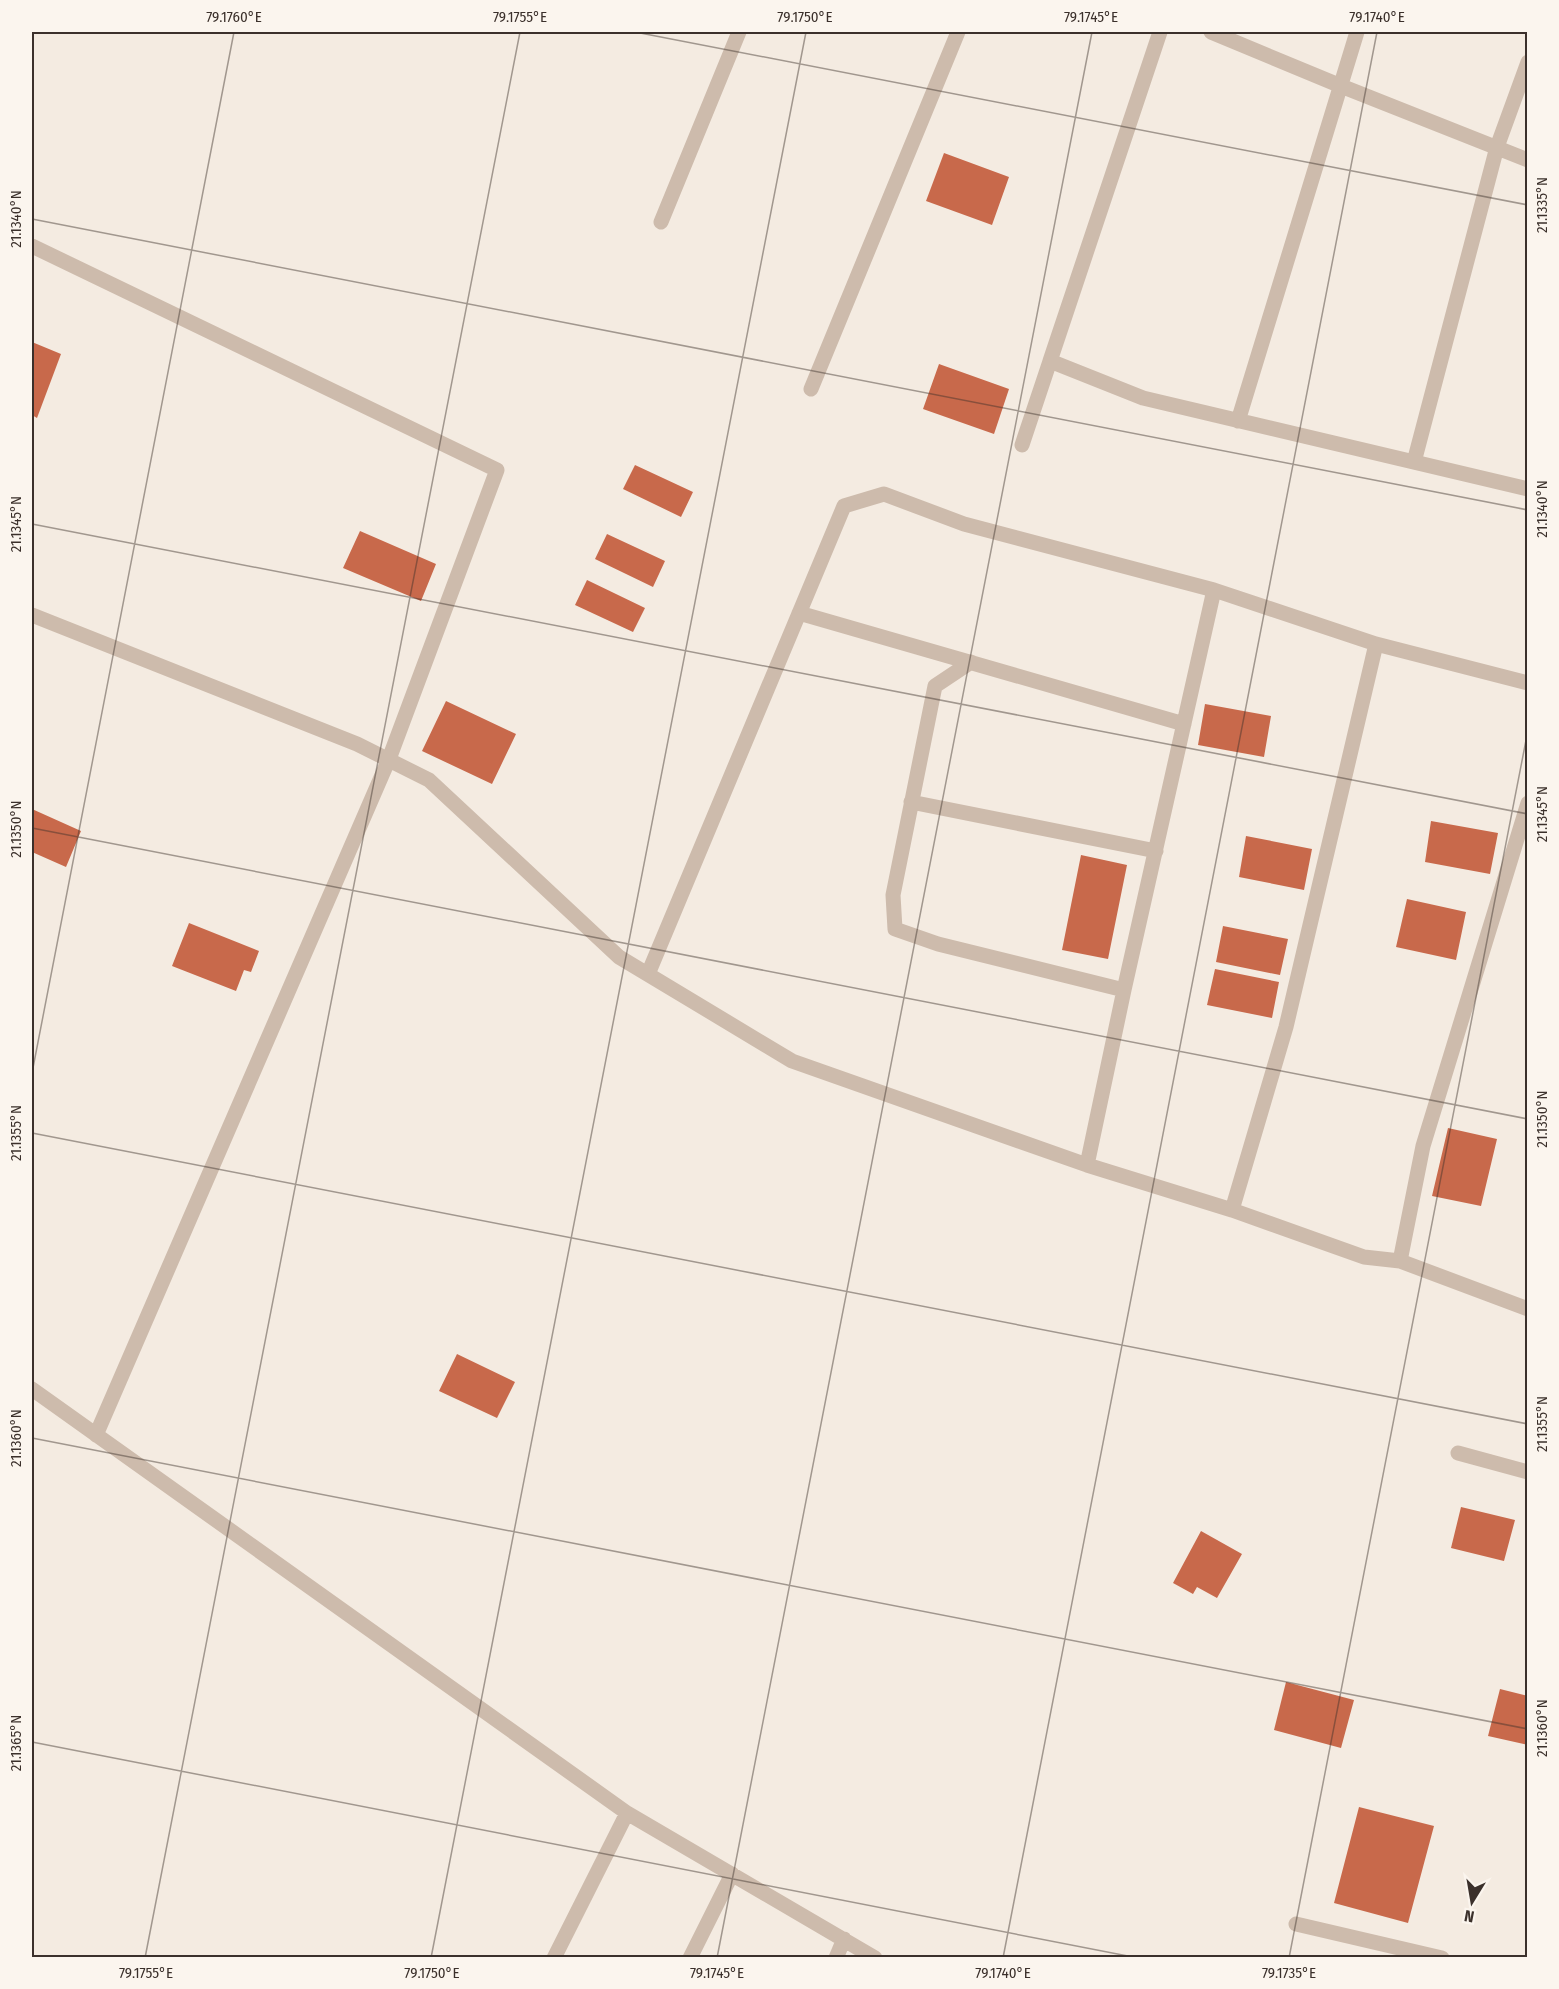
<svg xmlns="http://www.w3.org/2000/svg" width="1559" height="1989" viewBox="0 0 1559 1989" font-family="'Fira Sans Condensed',sans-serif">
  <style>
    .building { fill: #c8694b }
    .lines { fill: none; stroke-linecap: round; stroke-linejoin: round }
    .minor { stroke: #cdbbac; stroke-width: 15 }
    .ticks { fill: none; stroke: #3b302b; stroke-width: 1.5; stroke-opacity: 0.45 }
    .neatline { fill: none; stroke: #3b302b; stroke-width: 2 }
    .ticks-label { font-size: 15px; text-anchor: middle; fill: #3b302b }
  </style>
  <rect width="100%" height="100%" fill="#f4ebe1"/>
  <path class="building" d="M944,153L1009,177L992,225L926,201Z
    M32,342L61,354L37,418L32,415Z
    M939,364L1009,389L994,434L923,409Z
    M635,465L693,492L681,517L623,489Z
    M360,531L436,564L421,601L343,568Z
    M607,534L665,561L653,587L595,559Z
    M587,580L645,608L633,632L575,605Z
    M446,701L516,734L492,784L422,751Z
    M1205,704L1271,716L1264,757L1198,745Z
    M32,809L81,831L66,867L32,852Z
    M1431,821L1498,833L1490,874L1425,862Z
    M1246,836L1312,849L1304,890L1239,877Z
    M1081,855L1127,865L1108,959L1062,950Z
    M1407,899L1466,912L1456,960L1396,947Z
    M189,923L259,951L251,972L244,970L236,991L172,966Z
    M1223,926L1288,939L1280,975L1216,962Z
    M1215,969L1279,982L1272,1018L1207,1005Z
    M1448,1128L1497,1139L1481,1206L1432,1196Z
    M457,1354L515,1382L497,1418L439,1391Z
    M1461,1507L1515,1520L1504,1561L1451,1548Z
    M1201,1531L1242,1554L1217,1598L1197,1587L1193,1594L1173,1583Z
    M1286,1682L1354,1700L1341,1748L1274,1730Z
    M1500,1689L1528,1696V1745L1488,1736Z
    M1359,1807L1434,1826L1408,1923L1334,1903Z"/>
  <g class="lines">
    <path class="minor" d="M1160,32L1050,361L1143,398L1528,489
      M1211,32L1341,86L1528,160
      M661,222L739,32
      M32,246L497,470L389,759L96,1435
      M811,389L958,32
      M1238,421L1357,32
      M1022,445L1050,361
      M1414,462L1497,147L1528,62
      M799,613L1184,724
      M32,615L357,744L429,780L619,957L792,1061L1087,1165L1232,1210L1364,1257L1400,1261L1528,1309
      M971,662L935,686L893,895L895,929L938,944L1124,990
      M911,802L1156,851
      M648,974L844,506L884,494L964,524L1214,590L1376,644L1528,683
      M1087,1165L1124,990L1214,590
      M1232,1210L1286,1027L1376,644
      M1400,1261L1423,1146L1528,803
      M32,1389L627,1813
      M1458,1453L1528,1472
      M1296,1924L1442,1958
      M554,1958L627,1813L875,1958
      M690,1958L732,1874
      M836,1958L844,1939"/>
  </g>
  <path class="ticks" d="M635,32L1528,205M32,219L1528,510M32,524L1528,814M32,828L1528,1119M32,1073L234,32M32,1133L1528,1424M32,1438L1528,1729M32,1742L1138,1958M145,1958L520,32M431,1958L806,32M717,1958L1092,32M1003,1958L1377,32M1289,1958L1528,730"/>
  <rect width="1559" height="1989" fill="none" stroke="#fbf5ee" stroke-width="66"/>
  <g transform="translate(1472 1902) rotate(191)" stroke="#fbf5ee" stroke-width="4.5" paint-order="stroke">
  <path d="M0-4.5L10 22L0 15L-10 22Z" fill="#3b302b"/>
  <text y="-9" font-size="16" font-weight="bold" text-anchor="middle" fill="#3b302b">N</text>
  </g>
  <rect x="33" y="33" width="1493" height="1923" class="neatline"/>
  <g class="ticks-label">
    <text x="234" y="22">79.1760°E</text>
    <text x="520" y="22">79.1755°E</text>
    <text x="805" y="22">79.1750°E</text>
    <text x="1091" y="22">79.1745°E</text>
    <text x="1377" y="22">79.1740°E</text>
    <text transform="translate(1542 205) rotate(-90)" y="5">21.1335°N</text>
    <text transform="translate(16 219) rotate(-90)" y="5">21.1340°N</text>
    <text transform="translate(1542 509) rotate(-90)" y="5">21.1340°N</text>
    <text transform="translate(16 524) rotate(-90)" y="5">21.1345°N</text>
    <text transform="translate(1542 814) rotate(-90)" y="5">21.1345°N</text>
    <text transform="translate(16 829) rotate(-90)" y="5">21.1350°N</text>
    <text transform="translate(1542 1119) rotate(-90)" y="5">21.1350°N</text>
    <text transform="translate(16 1133) rotate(-90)" y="5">21.1355°N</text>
    <text transform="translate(1542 1424) rotate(-90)" y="5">21.1355°N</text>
    <text transform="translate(16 1438) rotate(-90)" y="5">21.1360°N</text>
    <text transform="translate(1542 1728) rotate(-90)" y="5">21.1360°N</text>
    <text transform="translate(16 1743) rotate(-90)" y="5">21.1365°N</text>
    <text x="146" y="1978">79.1755°E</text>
    <text x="432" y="1978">79.1750°E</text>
    <text x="717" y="1978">79.1745°E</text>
    <text x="1003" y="1978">79.1740°E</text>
    <text x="1289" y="1978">79.1735°E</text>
  </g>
</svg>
